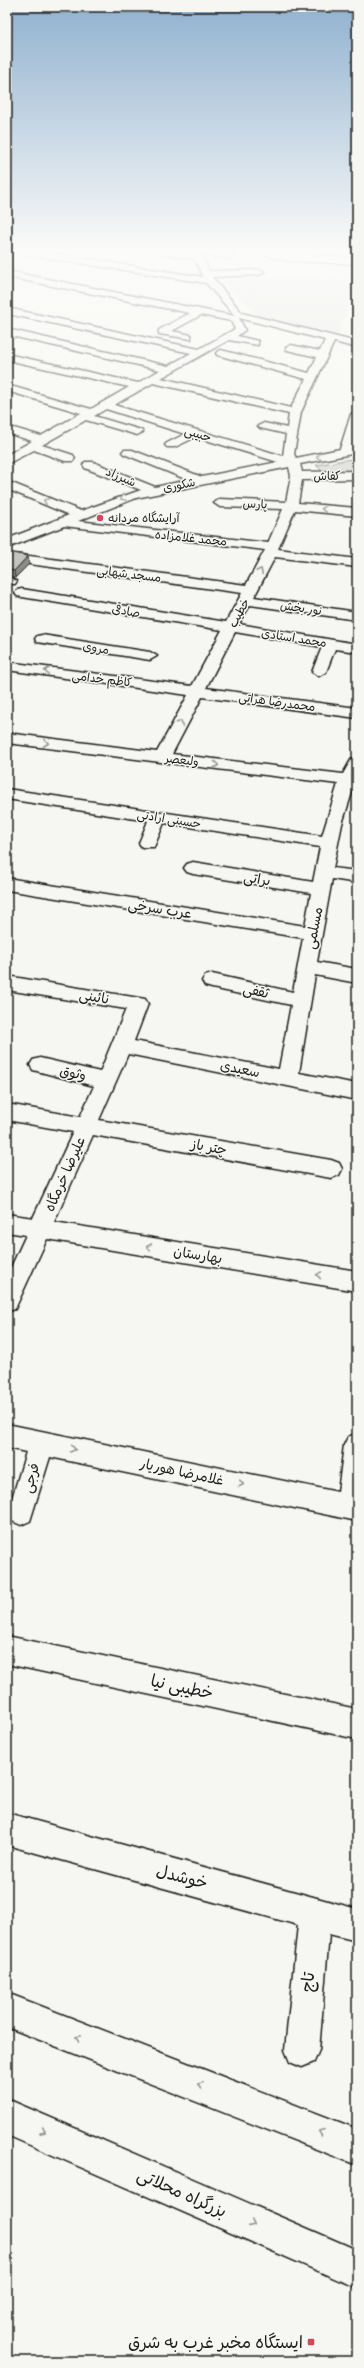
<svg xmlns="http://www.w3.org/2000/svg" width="364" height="2368" viewBox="0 0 364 2368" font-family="Caveat,'Playpen Sans Arabic',sans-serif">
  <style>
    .built { fill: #e6e6e2 }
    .green { fill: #d6d6d2; stroke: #797977 }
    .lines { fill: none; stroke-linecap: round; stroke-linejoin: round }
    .minor-casing { stroke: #1c1c1c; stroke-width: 3 }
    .trunk-casing { stroke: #1c1c1c; stroke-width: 3 }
    .minor { fill: #f6f6f2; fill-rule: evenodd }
    .trunk { fill: #f6f6f2; fill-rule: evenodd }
    .wall { fill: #a5a5a3; stroke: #1c1c1c }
    .shaded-wall { fill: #868684; stroke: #1c1c1c }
    .building { fill: #c0c0bd; stroke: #1c1c1c }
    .oneway { stroke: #949492 }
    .poi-dot { fill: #d1495b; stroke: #f6f6f2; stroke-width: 1.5 }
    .labels { text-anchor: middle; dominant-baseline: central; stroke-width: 3; stroke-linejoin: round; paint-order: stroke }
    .far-street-label { font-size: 12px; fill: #1c1c1c; stroke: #f6f6f2 }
    .far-poi-label { font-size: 12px; fill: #1c1c1c; stroke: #f6f6f2; text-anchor: start }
    .street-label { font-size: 14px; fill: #1c1c1c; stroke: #f6f6f2 }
    .near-street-label { font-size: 17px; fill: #1c1c1c; stroke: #f6f6f2 }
    .near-poi-label { font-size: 17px; fill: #1c1c1c; stroke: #f6f6f2; text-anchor: end }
  </style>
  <rect width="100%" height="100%" fill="#f6f6f2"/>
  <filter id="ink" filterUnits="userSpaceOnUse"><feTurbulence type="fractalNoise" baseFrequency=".025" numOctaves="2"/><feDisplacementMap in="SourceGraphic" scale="8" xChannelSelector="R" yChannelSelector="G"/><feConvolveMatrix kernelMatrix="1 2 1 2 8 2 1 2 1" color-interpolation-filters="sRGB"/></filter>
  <g filter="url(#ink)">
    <path class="built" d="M295,278L357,280L338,336L261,319L223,280Z"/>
    <path class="green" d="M357,458V470L322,471L316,465Z"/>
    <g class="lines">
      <g class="minor-casing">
        <path id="minor" d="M17,251H38L203,277L195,259L162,254L158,251H179L202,255L209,271L262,270L264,272L259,275L212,277L242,313L357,342V348L334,342L301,412L294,454L296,458L340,449L351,414L357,411V432L352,446L357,445V453L300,464L302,472L357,471V479L302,480L298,503L357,508V516L295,510L278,549L357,559V567L275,557L254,597L357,612V620L250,605L239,624L357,644V652L335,649L326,672L319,676L312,672L322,647L235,632L206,688L357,708V718L202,697L172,754L343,774L351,760L357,758V786H354L342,824L333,868L357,871V883L332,879L317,962L357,969V983L315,975L299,1073L357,1084V1100L128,1054L99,1120L331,1160L339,1163L342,1169L339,1175L331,1178L93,1135L54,1222L357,1271V1291L47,1239L15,1309L7,1312V1276L26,1235L7,1232V1214L33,1218L73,1132L7,1120V1104L80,1117L94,1086L33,1070L30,1065L33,1060L40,1058L100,1072L126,1009L7,990V976L145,999L148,1004L134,1041L279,1069L291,1005L212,988L205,986L202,981L205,976L212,974L293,992L303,938L7,890V878L305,926L311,893L193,874L187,872L184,868L187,864L193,862L313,882L320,847L164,823L154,847H142L139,843L148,821L7,799V789L322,836L338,784L7,743V733L157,752L188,695L7,670V662L192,686L222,630L22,597L17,596L15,593L17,590L22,589L226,622L242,593L7,561V553L246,585L265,550L64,526L7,548V539L69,515L7,489V481L81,511L141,490L85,468L83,465L85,462H93L155,487L188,480L124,454L122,452L124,450H132L202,477L278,462L196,437L175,447H167L165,445L167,443L185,434L106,409L94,416L141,430L143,432L137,435L86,420L42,445L73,455L75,458L73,461H65L34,450L7,464V455L32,441L7,433V426L41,436L81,413L7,391V385L91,409L129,387L7,360V354L138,383L160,370L7,335V329L168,366L191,353L8,314L7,308L199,349L235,329L231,321L201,315L172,331L191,335V339L159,334V330L190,313L7,277V271L235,316L206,283L21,254ZM239,318L325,340L320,351L291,345L286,348L287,350L317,357L309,373L221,350L216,353L217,355L306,379L291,408L161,378L229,340L258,345V341L237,336L245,330ZM153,383L289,414L287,428L264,423L258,426L260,428L286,434L283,456L114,405ZM289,467L291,476L286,502L220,499L214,503L220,507L283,509L268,543L78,521L136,498Z
          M201,251H216L235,256L230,259L202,254Z
          M248,251L357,258V264L290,261Z
          M7,576L17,581L15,584H7Z
          M42,635L150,652L157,656L150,660L37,642L35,639L37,636Z
          M7,1424L338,1492L344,1445L348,1437L357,1433V1521L50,1457L30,1521L21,1525L12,1521L8,1512L26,1452L7,1448Z
          M7,1636L357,1709V1739L7,1664Z
          M7,1813L357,1909V1941L329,1934L319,2050L314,2062L302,2067L290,2062L285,2050L298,1925L7,1845Z"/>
      </g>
      <g class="trunk-casing">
        <path id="trunk" d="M7,1993L357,2129V2165L7,2027Z
          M7,2099L357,2250V2288L7,2135Z"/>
      </g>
      <use href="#minor" class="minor"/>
      <use href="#trunk" class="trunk"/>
    </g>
    <path class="wall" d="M7,552L29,564L15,578L7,577Z"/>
    <path class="shaded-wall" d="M28,556L29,564L15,578L14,571Z"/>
    <path class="building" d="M7,552L28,556L14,571L7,569Z"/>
    <defs><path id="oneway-chevron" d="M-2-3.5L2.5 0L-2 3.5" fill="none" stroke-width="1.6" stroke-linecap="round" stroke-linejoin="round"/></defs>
    <g class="oneway">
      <use href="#oneway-chevron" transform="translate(319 457) rotate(167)"/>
      <use href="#oneway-chevron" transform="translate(123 498) rotate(157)"/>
      <use href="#oneway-chevron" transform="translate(46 501) rotate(-157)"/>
      <use href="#oneway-chevron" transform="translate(324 509) rotate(-175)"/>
      <use href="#oneway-chevron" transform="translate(260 571) rotate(-63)"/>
      <use href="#oneway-chevron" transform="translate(47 671) rotate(-173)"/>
      <use href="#oneway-chevron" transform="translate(180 723) rotate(-62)"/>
      <use href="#oneway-chevron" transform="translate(46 743) rotate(7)"/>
      <use href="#oneway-chevron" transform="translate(216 765) rotate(7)"/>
      <use href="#oneway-chevron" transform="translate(149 1247) rotate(-171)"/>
      <use href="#oneway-chevron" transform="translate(319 1275) rotate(-171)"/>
      <use href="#oneway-chevron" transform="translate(73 1449) rotate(12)"/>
      <use href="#oneway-chevron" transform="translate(241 1484) rotate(12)"/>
      <use href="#oneway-chevron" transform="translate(78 2038) rotate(-159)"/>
      <use href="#oneway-chevron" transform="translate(200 2085) rotate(-159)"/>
      <use href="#oneway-chevron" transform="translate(43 2131) rotate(24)"/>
      <use href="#oneway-chevron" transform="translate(321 2132) rotate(-159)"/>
      <use href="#oneway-chevron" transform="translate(252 2224) rotate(24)"/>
    </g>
  </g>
  <linearGradient id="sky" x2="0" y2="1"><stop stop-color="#90b1cf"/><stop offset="0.43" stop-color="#fbfbf9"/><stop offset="1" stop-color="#fbfbf9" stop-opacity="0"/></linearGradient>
  <rect width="364" height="583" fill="url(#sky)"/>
  <g class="poi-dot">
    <circle cx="100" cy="518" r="4"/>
    <rect x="307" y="2338" width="8" height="8" rx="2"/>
  </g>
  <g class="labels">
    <g class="far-street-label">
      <text transform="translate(198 434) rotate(17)">حبیبی</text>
      <text transform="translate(327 476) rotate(-1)">کفاش</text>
      <text transform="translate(121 477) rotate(23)">شیرزاد</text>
      <text transform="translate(179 485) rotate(-11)">شکوری</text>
      <text transform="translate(255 504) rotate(2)">پارس</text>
      <text transform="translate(191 538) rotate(6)">محمد غلامزاده</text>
      <text transform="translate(129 574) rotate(7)">مسجد شهابی</text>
      <text transform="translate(301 608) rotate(8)">نور بخش</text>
      <text transform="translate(126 611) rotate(10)">صادقی</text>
      <text transform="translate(239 613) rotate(-62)">خطیب</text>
      <text transform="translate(294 638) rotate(9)">محمد استادی</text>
      <text transform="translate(96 648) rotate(9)">مروی</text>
      <text transform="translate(102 679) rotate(7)">کاظم خدامی</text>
      <text transform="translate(277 702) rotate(8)">محمدرضا هراتی</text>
      <text transform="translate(182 760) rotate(7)">ولیعصر</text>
      <text transform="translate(169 819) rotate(9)">حسینی ارادتی</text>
    </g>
    <g class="far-poi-label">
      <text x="108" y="518">آرایشگاه مردانه</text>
    </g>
    <g class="street-label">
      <text transform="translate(257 879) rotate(9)">براتی</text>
      <text transform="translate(160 909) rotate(9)">عرب سرخی</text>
      <text transform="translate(314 928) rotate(-79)">مسلمی</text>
      <text transform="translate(256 991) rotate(12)">ثقفی</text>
      <text transform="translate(94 997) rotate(9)">نائینی</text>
      <text transform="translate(240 1069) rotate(11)">سعیدی</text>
      <text transform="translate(73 1073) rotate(13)">وثوق</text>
      <text transform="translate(209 1147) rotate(10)">چتر باز</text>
      <text transform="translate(65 1174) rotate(-66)">علیرضا خرمگاه</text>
      <text transform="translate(198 1255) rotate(9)">بهارستان</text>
      <text transform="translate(182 1472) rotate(12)">غلامرضا هوریار</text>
      <text transform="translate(31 1478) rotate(-74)">فرجی</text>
    </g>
    <g class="near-street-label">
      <text transform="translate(182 1687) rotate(12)">خطیبی نیا</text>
      <text transform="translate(182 1877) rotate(15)">خوشدل</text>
      <text transform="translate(308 1982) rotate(-85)">تاج</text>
      <text transform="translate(182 2193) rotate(24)">بزرگراه محلاتی</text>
    </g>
    <g class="near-poi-label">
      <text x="303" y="2342">ایستگاه مخبر غرب به شرق</text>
    </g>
  </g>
  <rect width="364" height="2368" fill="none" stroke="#f6f6f2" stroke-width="24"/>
  <rect x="12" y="12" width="340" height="2344" fill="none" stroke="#1c1c1c" stroke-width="1.5" filter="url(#ink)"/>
</svg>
